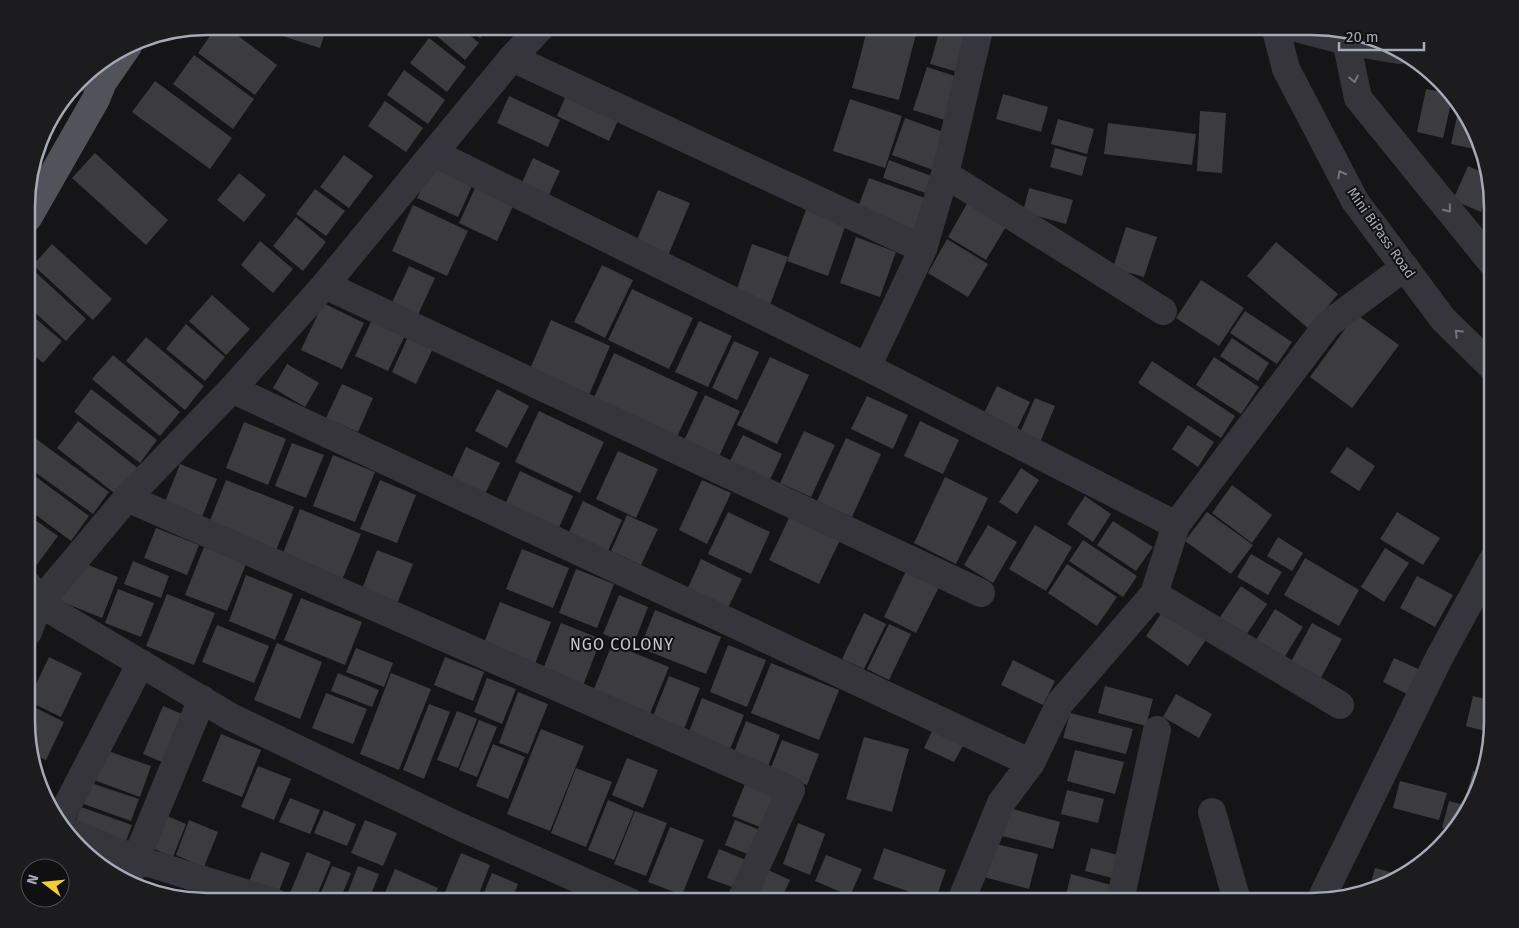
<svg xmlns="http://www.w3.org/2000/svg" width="1519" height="928" viewBox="0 0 1519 928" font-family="'Fira Sans',sans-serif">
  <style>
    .building { fill: #3c3c40 }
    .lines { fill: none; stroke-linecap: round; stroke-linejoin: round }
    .minor { stroke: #35353b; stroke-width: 28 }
    .major { stroke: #51525a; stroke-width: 28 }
    .oneway { stroke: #73757f }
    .labels { text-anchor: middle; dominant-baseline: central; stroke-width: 4; stroke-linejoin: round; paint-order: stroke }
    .street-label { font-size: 14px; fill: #a6a9b6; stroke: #100f11 }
    .quarter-label { font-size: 16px; letter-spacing: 1px; fill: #c7c8d2; stroke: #100f11 }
    .rim { fill: none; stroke: #a6a9b6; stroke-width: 2.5 }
  </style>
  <rect width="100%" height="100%" fill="#151416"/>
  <path class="building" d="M217,26H225L277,65L255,95L198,53Z
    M251,26H327L320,48Z
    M425,26H459L479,43L465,60Z
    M466,26H490L480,38Z
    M868,26H918L899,100L852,88Z
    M941,26H980L965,74L930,64Z
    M429,38L466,67L447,92L410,63Z
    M194,55L254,99L233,129L173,84Z
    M927,67L964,79L951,122L913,110Z
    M404,70L445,100L428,124L387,95Z
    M155,81L232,138L210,169L132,112Z
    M1426,89L1447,93L1452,99L1443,138L1417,132Z
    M568,91L620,116L609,141L557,116Z
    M1003,94L1048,107L1041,132L996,119Z
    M509,96L560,120L548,147L497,123Z
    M850,99L902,116L885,168L833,151Z
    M385,101L423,128L406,152L368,126Z
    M1459,107L1468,116L1479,150L1451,144Z
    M1200,111L1226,113L1222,173L1197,171Z
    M905,118L949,134L936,171L892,155Z
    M1058,119L1094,129L1087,154L1051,144Z
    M1108,123L1196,134L1192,165L1104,154Z
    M1055,148L1087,157L1082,176L1050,167Z
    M95,153L168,220L146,245L72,178Z
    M344,155L373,176L349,208L320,187Z
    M533,158L560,171L547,199L520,187Z
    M889,160L934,177L928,194L883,178Z
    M433,165L473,184L458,217L417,198Z
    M1468,166L1486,174L1491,189L1481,212L1453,200Z
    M239,173L266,195L244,222L217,200Z
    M869,178L925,198L914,230L857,210Z
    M476,186L514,204L497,241L459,223Z
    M1029,188L1073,200L1066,224L1023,212Z
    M315,189L345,211L326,236L296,214Z
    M658,190L690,203L665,263L633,249Z
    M968,202L1007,225L986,260L948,237Z
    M413,205L468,231L447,276L392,251Z
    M807,207L847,221L828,276L787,261Z
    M1492,212V259L1475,251Z
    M296,217L326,242L303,271L273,246Z
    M1126,227L1157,237L1144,277L1113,268Z
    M856,237L896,252L880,297L840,283Z
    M947,239L988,264L968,297L928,273Z
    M260,241L293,269L273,293L241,265Z
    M1276,242L1338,294L1309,329L1247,276Z
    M52,244L112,299L93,320L33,265Z
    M752,244L788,257L767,313L733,301Z
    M28,265L86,319L66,341L28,306Z
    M602,265L633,280L605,338L574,322Z
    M409,266L435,278L416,319L390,307Z
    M1201,280L1244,308L1219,346L1176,318Z
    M632,289L693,318L669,369L608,340Z
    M212,295L250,329L226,355L189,321Z
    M323,303L364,323L342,369L301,350Z
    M1245,311L1292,342L1277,364L1230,333Z
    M28,312L62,341L43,363L28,350Z
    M375,313L408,329L388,371L355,356Z
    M1356,314L1399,345L1352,408L1310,377Z
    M551,320L610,346L586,402L527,376Z
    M699,321L732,336L708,387L675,372Z
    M186,324L225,357L205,381L166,349Z
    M411,330L436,342L416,384L392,372Z
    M146,337L204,386L185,410L126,361Z
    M1232,338L1269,363L1258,381L1220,356Z
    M734,341L759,352L737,400L712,388Z
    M614,353L698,392L675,441L592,402Z
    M113,355L180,412L160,436L92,379Z
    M770,357L809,375L777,444L737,425Z
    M1214,357L1259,387L1241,414L1196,385Z
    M1152,361L1235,416L1221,438L1138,383Z
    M287,364L319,383L305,407L273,388Z
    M342,384L373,398L358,432L326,418Z
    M997,386L1030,402L1016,431L983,415Z
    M91,389L157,440L140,463L74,412Z
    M497,389L529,406L507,448L475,431Z
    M705,395L740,411L717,461L682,445Z
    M867,396L908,415L893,449L851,429Z
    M1035,398L1055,406L1037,450L1016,442Z
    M539,411L604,442L580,493L515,462Z
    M78,421L139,469L118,496L57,448Z
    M920,421L959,440L943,474L904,456Z
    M244,422L286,439L268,485L226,468Z
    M1188,425L1214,442L1198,467L1172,449Z
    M804,431L835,445L811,497L780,483Z
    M28,433L109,492L93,514L28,467Z
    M743,435L782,454L769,482L729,463Z
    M846,438L881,454L852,517L817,501Z
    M292,443L324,455L306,498L275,486Z
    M466,447L500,463L483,498L450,482Z
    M1347,447L1375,466L1359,491L1330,472Z
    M618,451L658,469L636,518L596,499Z
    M333,455L375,472L355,522L313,506Z
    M180,464L217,479L200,522L163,507Z
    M1021,468L1039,480L1017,514L999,502Z
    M28,471L89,516L71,541L28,509Z
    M520,471L573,496L557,532L504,507Z
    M945,477L988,498L956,564L914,543Z
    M226,480L294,507L276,550L209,523Z
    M380,480L416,495L397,543L360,529Z
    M702,480L731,493L707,544L679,530Z
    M1232,485L1272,515L1252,543L1212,513Z
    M1085,496L1111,514L1093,542L1067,524Z
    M583,501L622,520L608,551L569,532Z
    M300,509L361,534L340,585L280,561Z
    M728,512L770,532L751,574L708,554Z
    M1207,512L1253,545L1231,574L1185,541Z
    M1397,512L1440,538L1423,565L1380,539Z
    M28,515L58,536L36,566L28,560Z
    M627,515L658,529L641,565L611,551Z
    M790,516L840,540L819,584L769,560Z
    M1113,521L1153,547L1136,571L1097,545Z
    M988,525L1017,542L993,583L964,565Z
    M1035,525L1072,547L1046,591L1009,569Z
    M156,528L199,545L187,575L144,558Z
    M1278,537L1303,553L1292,571L1267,556Z
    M1083,540L1137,576L1123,597L1069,561Z
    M204,547L246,564L227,611L185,595Z
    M1385,548L1409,563L1384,602L1361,587Z
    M522,549L569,568L553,608L506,589Z
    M377,550L413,564L397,604L362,589Z
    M1251,554L1282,572L1268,595L1237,577Z
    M1305,558L1359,590L1339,626L1284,595Z
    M701,559L742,579L726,612L686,592Z
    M76,560L118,577L102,618L60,601Z
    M133,561L169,576L161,598L124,584Z
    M1067,564L1117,597L1097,626L1048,593Z
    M576,569L614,584L597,628L559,613Z
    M906,571L939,587L916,633L884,617Z
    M246,575L293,594L275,640L229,621Z
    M1417,576L1453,595L1435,627L1400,608Z
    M1241,586L1267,604L1242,641L1216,623Z
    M118,589L154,603L141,637L105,623Z
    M167,594L215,613L194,665L146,646Z
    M619,595L648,607L633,646L603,634Z
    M301,598L362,622L345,665L284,640Z
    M500,602L551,622L533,669L482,648Z
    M1167,605L1210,634L1188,666L1146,636Z
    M1275,609L1303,627L1279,666L1251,648Z
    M655,610L721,637L706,674L640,648Z
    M864,613L886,624L864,669L842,659Z
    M561,623L601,639L582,688L542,672Z
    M1312,623L1342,639L1317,685L1287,669Z
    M889,624L911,634L889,680L867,669Z
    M217,625L269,646L254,683L202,662Z
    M277,643L322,662L300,719L254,700Z
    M612,644L669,667L647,721L590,699Z
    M728,645L766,660L747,707L710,692Z
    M356,648L393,663L384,687L346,672Z
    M1492,650V667L1488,666Z
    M49,657L82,673L61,717L28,701Z
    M445,657L484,672L473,701L434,685Z
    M1394,658L1425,672L1413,697L1383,682Z
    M1013,660L1055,681L1043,705L1001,685Z
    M771,663L839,690L819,740L751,713Z
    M338,673L379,690L372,707L331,691Z
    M391,673L431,689L399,770L360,754Z
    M669,676L700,688L682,734L651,721Z
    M487,678L516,689L502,724L474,712Z
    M1105,686L1153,699L1146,726L1098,713Z
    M518,692L548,704L528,754L499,743Z
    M326,693L367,709L353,744L312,728Z
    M1176,694L1212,714L1199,738L1163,717Z
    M1473,696L1492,701V733L1466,726Z
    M702,698L744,715L728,754L687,737Z
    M429,704L450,712L424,779L403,770Z
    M30,705L64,722L46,760L31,753L28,745V709Z
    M163,706L189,717L169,765L143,754Z
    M457,711L477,719L458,768L437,760Z
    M1070,713L1133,729L1126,754L1063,738Z
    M479,720L497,727L477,777L459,770Z
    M746,721L780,735L767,769L733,755Z
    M541,729L584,746L550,831L507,814Z
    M933,729L964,744L954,762L924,748Z
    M221,734L261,750L242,797L202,781Z
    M864,737L909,749L892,812L846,799Z
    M782,740L819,754L807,785L770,770Z
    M493,744L525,757L508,799L476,786Z
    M102,749L151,766L140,797L91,779Z
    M1075,750L1124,762L1115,794L1067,781Z
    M627,758L658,770L643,808L612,795Z
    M258,766L291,779L274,820L241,807Z
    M576,768L612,782L586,847L551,833Z
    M1473,771L1479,772L1469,801L1465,800Z
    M747,779L780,792L765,829L732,816Z
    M85,781L139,799L131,821L78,802Z
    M1400,781L1447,793L1439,820L1393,808Z
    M1067,790L1104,799L1098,823L1061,814Z
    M290,798L320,810L310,834L279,822Z
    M608,800L634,811L614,860L588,850Z
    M1449,801L1468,806L1463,821L1453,831L1442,828Z
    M81,807L132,825L124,846L73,828Z
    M1005,807L1060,822L1053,849L998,835Z
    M324,810L356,824L347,846L314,833Z
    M635,811L667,823L646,876L614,864Z
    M158,812L186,824L173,857L145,845Z
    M189,820L218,832L204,867L176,855Z
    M365,820L397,833L383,866L351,853Z
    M735,820L765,832L755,857L725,845Z
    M798,823L825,834L810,875L783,864Z
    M670,827L704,840L682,895L648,882Z
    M988,842L1038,854L1029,889L980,876Z
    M884,848L946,870L935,901L873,879Z
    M1091,848L1122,856L1116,879L1085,871Z
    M719,849L746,860L735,888L707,878Z
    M261,852L290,863L277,896L248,884Z
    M307,852L331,862L314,902H299L288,898Z
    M461,853L490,865L476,902H441Z
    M826,855L862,869L850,896L815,881Z
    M332,866L351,873L339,902H317Z
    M358,866L379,874L368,902H344Z
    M1375,868L1405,876L1403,877L1370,887Z
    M395,869L438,888L433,902H381Z
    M766,869L790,880L780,902H752Z
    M492,873L518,884L511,902H480Z
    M1071,874L1111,885L1107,901H1076L1065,899Z"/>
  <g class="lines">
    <path class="minor" d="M1275,26L1286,69L1355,201L1443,319L1492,367
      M1288,26L1346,41L1399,50
      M1344,31L1358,98L1492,263
      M512,58L923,249
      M83,77L103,82
      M434,153L867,367L1176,525
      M945,174L1163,311
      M325,285L981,593
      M867,367L923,249L945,174L980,26
      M232,389L1031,763
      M127,498L791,790L740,902
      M28,585L39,603L231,717L456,825L630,902
      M1154,594L1340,705
      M28,632L39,603L127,498L232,389L325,285L512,58L542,26
      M1212,812L1237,901
      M58,823L141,663
      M65,830L136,859L274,902
      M127,881L202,699
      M961,901L1001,803L1031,763L1060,703L1154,594L1176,525L1328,324L1405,267
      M1120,901L1157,730
      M1320,901L1439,658L1492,561"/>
    <path class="major" d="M28,218L96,99L103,82L128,46"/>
  </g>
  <defs><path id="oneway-chevron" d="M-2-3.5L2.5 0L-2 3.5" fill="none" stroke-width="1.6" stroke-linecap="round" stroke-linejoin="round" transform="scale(1.25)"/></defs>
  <g class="oneway">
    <use href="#oneway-chevron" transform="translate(1354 79) rotate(78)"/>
    <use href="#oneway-chevron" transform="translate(1341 174) rotate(-118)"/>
    <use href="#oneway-chevron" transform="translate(1448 209) rotate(51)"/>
    <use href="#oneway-chevron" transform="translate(1458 333) rotate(-136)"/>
  </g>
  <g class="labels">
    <g class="street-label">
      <text transform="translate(1381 233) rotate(55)">Mini BiPass Road</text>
    </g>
    <g class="quarter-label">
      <text x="622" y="644">NGO COLONY</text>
    </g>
  </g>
  <path d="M0 0H1519V928H0ZM207 35H1312A172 172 0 0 1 1484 207V721A172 172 0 0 1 1312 893H207A172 172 0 0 1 35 721V207A172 172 0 0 1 207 35Z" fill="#1c1b1e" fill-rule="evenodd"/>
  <path class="rim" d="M207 35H1312A172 172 0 0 1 1484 207V721A172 172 0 0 1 1312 893H207A172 172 0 0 1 35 721V207A172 172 0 0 1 207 35Z"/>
  <g transform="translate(45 883) rotate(286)"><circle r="24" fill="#100f11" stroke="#4c4d53"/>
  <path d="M0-4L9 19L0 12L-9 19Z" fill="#f1ce31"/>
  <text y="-8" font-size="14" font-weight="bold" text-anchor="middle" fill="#a6a9b6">N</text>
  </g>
  <path d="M1339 42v8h85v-8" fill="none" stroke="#a6a9b6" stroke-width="2.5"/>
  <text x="1346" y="42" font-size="15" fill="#a6a9b6" stroke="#100f11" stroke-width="4" paint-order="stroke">20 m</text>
</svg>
